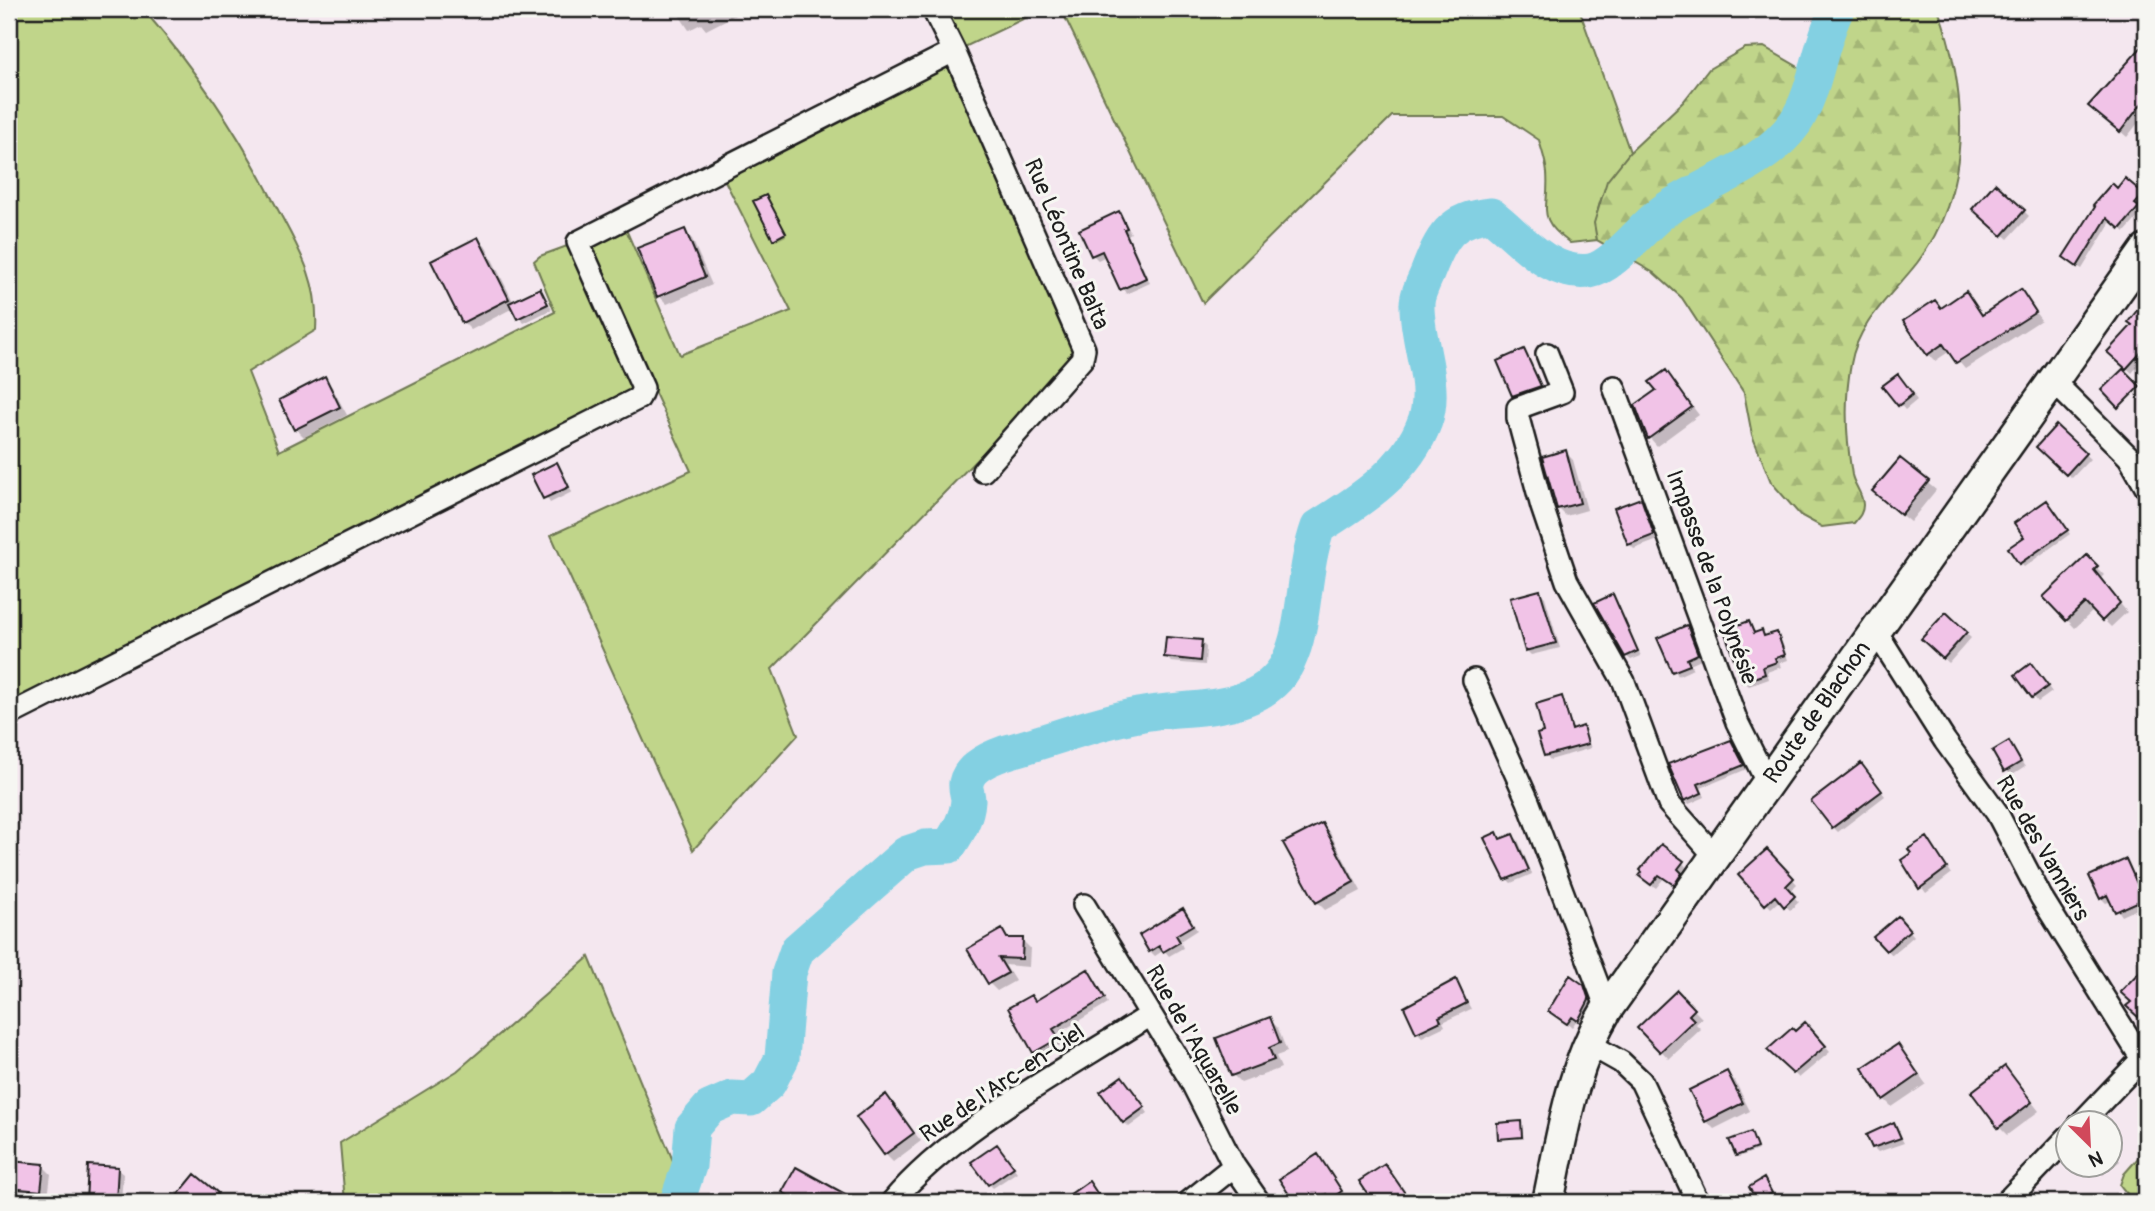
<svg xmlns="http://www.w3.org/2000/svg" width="2155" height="1211" viewBox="0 0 2155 1211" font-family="Pangolin,sans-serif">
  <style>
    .green { fill: #c0d58a; stroke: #6e7853; stroke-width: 2 }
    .forest { fill: url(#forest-firs); stroke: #6e7853; stroke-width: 2 }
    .shadow { fill: #0003 }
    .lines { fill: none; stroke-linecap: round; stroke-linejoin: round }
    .river { stroke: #83d0e2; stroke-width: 35 }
    .building { fill: #f1c3e7; stroke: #1c1c1c; stroke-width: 2 }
    .street-casing { stroke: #1c1c1c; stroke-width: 26 }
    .secondary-casing { stroke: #1c1c1c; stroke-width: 35 }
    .street { stroke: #f6f6f2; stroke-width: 21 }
    .secondary { stroke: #f6f6f2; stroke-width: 30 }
    .labels { text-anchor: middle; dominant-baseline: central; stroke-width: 6; stroke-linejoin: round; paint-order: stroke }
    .street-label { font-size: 23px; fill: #1c1c1c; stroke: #f6f6f2 }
  </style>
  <defs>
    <pattern id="forest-firs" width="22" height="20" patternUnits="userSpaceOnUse" patternTransform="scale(1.75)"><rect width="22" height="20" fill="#c0d58a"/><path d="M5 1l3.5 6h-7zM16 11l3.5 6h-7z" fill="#a4b676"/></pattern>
  </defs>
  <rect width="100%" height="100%" fill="#f4e7ef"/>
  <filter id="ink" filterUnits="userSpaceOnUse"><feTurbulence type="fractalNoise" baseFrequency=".0143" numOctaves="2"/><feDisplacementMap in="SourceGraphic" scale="14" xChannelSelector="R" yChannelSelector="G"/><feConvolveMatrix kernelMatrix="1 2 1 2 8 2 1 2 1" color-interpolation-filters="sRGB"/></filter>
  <g filter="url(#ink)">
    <path class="green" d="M9,9H143C198,73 236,129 275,204C298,248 319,279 316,330L248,372L279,451L555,312L534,261L540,256L578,242L643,388L9,715Z
      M934,9H1044L954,52L1076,347L1071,363L772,669L798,735L693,850L551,535L691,471L584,239L622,220L680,355L791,311L720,171L954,51Z
      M1061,9H1579L1630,152C1610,178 1591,205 1597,240L1570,243C1534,216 1550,210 1547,173C1546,162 1542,151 1539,140L1503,116H1392L1203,303Z
      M589,957L690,1202H345L340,1143L457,1071Z"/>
    <path class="forest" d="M1852,9H1938C1968,90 1973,190 1917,263C1892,295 1858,322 1851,364C1844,400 1846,438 1852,475C1854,485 1863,494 1863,505C1863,513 1859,517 1854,523L1822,527L1800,515L1771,482L1752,435L1744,393L1682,298L1654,273L1597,240L1594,223L1607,181L1630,152L1683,102L1709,69L1745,48L1764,47L1802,69L1825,62L1835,36Z
      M2146,1149V1202C2132,1202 2128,1195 2120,1185L2124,1174Z"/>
    <path class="shadow" d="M675,9L692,10L747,9L706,30L701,24L689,30Z
      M2146,45V113L2127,137L2091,106Z
      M2146,144V163L2138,157Z
      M2126,180L2146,199L2138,209L2142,213L2125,232L2112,220L2082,269L2069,261Z
      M767,199L786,236L776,241L774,239Z
      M2024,211L2029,216L2008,239L1979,214Z
      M1119,213L1131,233L1128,235L1150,283L1126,294L1106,256L1098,260L1093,255Z
      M684,231L692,239L712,285L667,304L659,296Z
      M478,239L486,247L514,303L539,290L552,309L524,323L513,308L471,330L463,322Z
      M2020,292L2041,320L1965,369L1950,351L1935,361L1928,354L1942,310L1972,300L1983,316Z
      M2146,302V356L2132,373L2110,352L2134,325Z
      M1524,351L1544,391L1519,400L1499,362Z
      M1666,372L1699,415L1657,446L1650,438L1637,406L1658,390Z
      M324,379L332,387L347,415L304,437L296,429L281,400Z
      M1902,381L1917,400L1905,410L1885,386Z
      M2056,428L2090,459L2072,478L2039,447Z
      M1565,452L1573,460L1587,510L1566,516L1558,508Z
      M1900,460L1936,490L1910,522L1882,499Z
      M556,464L572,492L550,503L533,476Z
      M1640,500L1645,505L1658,540L1634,549L1629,544Z
      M2050,506L2070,534L2024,567L2020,563L2026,537Z
      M2087,558L2104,575L2100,579L2127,612L2111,627L2094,610L2075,628L2045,597Z
      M1540,592L1545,597L1560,648L1531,655L1526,650Z
      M1613,596L1641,656L1631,660L1626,656Z
      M1946,615L1971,638L1949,663L1923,639Z
      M1749,623L1756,634L1762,632L1766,637L1776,634L1781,639L1788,660L1779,663L1781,667L1767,672L1769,679L1749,686L1744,681Z
      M1687,627L1701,659L1690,664L1693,669L1678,676L1659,639Z
      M1201,642L1206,647L1205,665L1171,662L1166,657Z
      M2036,670L2052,692L2038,702L2017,676Z
      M1561,698L1574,731L1582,728L1591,748L1550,760L1546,755L1545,734Z
      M1731,742L1747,769L1701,788L1705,797L1689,804L1685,800Z
      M2009,743L2025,767L2011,776L1994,752Z
      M1865,770L1885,796L1838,832L1833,827Z
      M1322,825L1330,833L1361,891L1325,910L1317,902Z
      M1496,834L1502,840L1513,836L1518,840L1532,874L1511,883L1507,879Z
      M1931,844L1951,874L1926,893L1903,861Z
      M1767,851L1797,884L1789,892L1799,902L1790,910L1780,900L1771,908L1740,875Z
      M2125,861L2146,905L2122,916L2112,901L2106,903L2101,898Z
      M1683,863L1686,867L1681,874L1685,878L1678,888L1664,878L1656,888L1645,880Z
      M1183,910L1197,930L1180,941L1183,948L1169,956L1164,950L1155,956L1150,951Z
      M1903,923L1914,936L1892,955L1876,937Z
      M1002,931L1010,940H1022L1030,948L1029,967L1005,965L1015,981L997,991L989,983Z
      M2146,967V1018L2144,1020L2129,1006L2133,1002L2123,992Z
      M1092,977L1108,1003L1057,1034L1062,1044L1039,1057L1034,1052L1031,997L1037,1002Z
      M1456,981L1471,1009L1443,1022L1445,1026L1422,1037L1417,1032Z
      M1583,986L1593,1005L1583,1024L1577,1020L1572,1027L1550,1011Z
      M1677,993L1702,1018L1696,1024L1701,1029L1669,1059L1640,1028Z
      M1270,1020L1278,1028L1287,1052L1276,1056L1281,1068L1241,1083L1233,1075L1218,1039Z
      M1805,1024L1830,1052L1799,1078L1770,1050Z
      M1898,1046L1926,1084L1892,1107L1884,1099Z
      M2005,1068L2039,1111L2007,1135L1999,1127Z
      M1727,1073L1735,1081L1750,1111L1714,1129L1706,1121Z
      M1127,1084L1148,1113L1129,1127L1124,1122Z
      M2146,1085V1099L2140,1091Z
      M886,1097L921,1141L893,1162L885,1154Z
      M1521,1123L1524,1139L1500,1138Z
      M1893,1124L1904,1143L1878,1152L1873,1147Z
      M1751,1134L1758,1150L1739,1157L1737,1155Z
      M2110,1149L2120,1161L2103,1175L2095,1166H2110Z
      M1001,1150L1017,1172L993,1188L989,1184Z
      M1317,1157L1325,1165L1348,1200L1344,1202H1296L1281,1180Z
      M9,1163L43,1166L51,1174L48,1198L9,1195Z
      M90,1167L117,1169L123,1174L121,1202H89Z
      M195,1176L222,1199L219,1202H176Z
      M1765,1182L1773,1196L1760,1202L1759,1201Z"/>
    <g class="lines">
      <path class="river" d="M677,1202L689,1166L692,1128L709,1108L732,1098L751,1099L769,1083L782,1058L789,973L797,950L907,853L925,847L949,846C958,832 967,818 968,800C968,795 965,789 966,783C969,767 990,758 1004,753C1048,741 1093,723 1138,715C1191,704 1268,718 1292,653C1306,616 1303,569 1318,527C1361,500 1407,471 1425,421C1438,385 1416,341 1417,304C1417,295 1423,283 1427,274C1441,238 1450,218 1491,215C1520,237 1549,277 1590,271C1614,267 1643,226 1664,211C1705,182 1765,166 1795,123C1816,92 1819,44 1837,9"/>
    </g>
    <path class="building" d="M2146,42V98L2120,132L2088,106Z
      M2125,178L2144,194L2135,204L2139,207L2120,229L2107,218L2077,267L2063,257L2095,207L2093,205L2112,183L2117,188Z
      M1995,183L2025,210L2002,236L1972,209Z
      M766,195L786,233L773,240L753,201Z
      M1119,211L1127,228L1124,229L1146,278L1120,290L1102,251L1091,256L1079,230Z
      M685,229L705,277L657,297L637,248Z
      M478,237L509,299L462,323L431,261Z
      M540,288L548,304L517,319L509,303Z
      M2021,289L2036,312L1956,363L1943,344L1927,355L1903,321L1935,300L1941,308L1966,291L1982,315Z
      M2146,299V347L2126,369L2107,352L2132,325L2128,322Z
      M1524,349L1541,386L1512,396L1497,361Z
      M2123,369L2140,386L2118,408L2101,390Z
      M1666,370L1692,407L1648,439L1635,405L1656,390L1649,382Z
      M1898,374L1913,394L1898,406L1882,386Z
      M325,376L340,407L294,430L279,400Z
      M2056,425L2086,453L2066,475L2036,447Z
      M1566,450L1580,503L1557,509L1542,457Z
      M1900,458L1929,481L1901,515L1872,491Z
      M557,462L569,487L543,499L531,475Z
      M1641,498L1654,535L1628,545L1614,508Z
      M2047,500L2068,530L2019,564L2008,548L2024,537L2014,523Z
      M2087,555L2098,566L2094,570L2120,603L2102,621L2085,603L2066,621L2043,597Z
      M1540,590L1556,643L1525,651L1510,598Z
      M1613,594L1638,651L1625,657L1594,603Z
      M1946,612L1967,632L1943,659L1921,639Z
      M1749,621L1754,633L1762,630L1764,636L1777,632L1785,655L1775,658L1777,662L1763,667L1765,674L1742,682L1724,630Z
      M1687,625L1698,654L1687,659L1690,665L1672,672L1657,638Z
      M1166,637L1202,640L1200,661L1164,657Z
      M2031,663L2048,686L2032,698L2015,675Z
      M1562,696L1572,730L1583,726L1588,744L1544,756L1537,734L1543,732L1536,704Z
      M1731,740L1744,765L1698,784L1702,793L1684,801L1668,764Z
      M2009,741L2021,762L2004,772L1992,751Z
      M1861,763L1882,791L1832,828L1811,801Z
      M1322,823L1354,882L1316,903L1283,843Z
      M1497,832L1500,839L1513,834L1529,870L1505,880L1484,838Z
      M1927,837L1947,868L1919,889L1901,860L1911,853L1908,849Z
      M1661,844L1684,861L1678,869L1682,873L1674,885L1659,875L1651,885L1639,876L1642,872L1640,870Z
      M1767,849L1794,878L1786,886L1795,896L1784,907L1775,896L1765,905L1738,875Z
      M2126,859L2144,899L2115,912L2107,895L2100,899L2089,876Z
      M1183,908L1193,925L1176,935L1180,942L1163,952L1159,946L1149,952L1139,935Z
      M1898,916L1910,930L1886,951L1873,937Z
      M1002,929L1007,938H1023L1022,959L999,958L1008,973L988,984L967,949Z
      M2146,965V1017L2142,1013L2138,1017L2126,1006L2131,1002L2120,992Z
      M1088,969L1105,998L1053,1029L1059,1038L1033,1053L1008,1008L1031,995L1035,1001Z
      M1570,975L1584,985L1589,1000L1578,1021L1572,1017L1567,1024L1548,1011Z
      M1456,979L1467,1003L1439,1017L1441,1021L1416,1033L1404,1007Z
      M1677,990L1695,1009L1689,1015L1694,1020L1660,1052L1637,1028Z
      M1270,1017L1280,1043L1269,1048L1274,1060L1231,1076L1216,1038Z
      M1805,1022L1826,1046L1793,1074L1767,1050L1792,1028L1795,1031Z
      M1898,1044L1919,1075L1883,1100L1862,1068Z
      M2005,1066L2032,1102L1998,1128L1971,1092Z
      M1727,1071L1743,1103L1705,1122L1689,1090Z
      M1122,1076L1145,1107L1123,1123L1100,1092Z
      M886,1094L914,1133L884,1155L856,1117Z
      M1521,1121L1522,1137L1498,1139L1497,1123Z
      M1894,1122L1901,1138L1872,1148L1866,1135Z
      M1751,1132L1757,1148L1736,1156L1729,1140Z
      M997,1144L1014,1167L988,1185L971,1162Z
      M1318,1154L1342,1191L1330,1199L1326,1194L1313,1202H1294L1279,1179Z
      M9,1161L44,1164L41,1191L9,1188Z
      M1385,1164L1411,1202H1373L1359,1181Z
      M88,1165L118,1167L116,1202H86Z
      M796,1167L834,1188L860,1202H800L782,1192Z
      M195,1174L218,1193L211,1202H172Z
      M1764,1178L1772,1193L1757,1202L1749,1187Z
      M1089,1181L1103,1202H1059Z"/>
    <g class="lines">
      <g class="street-casing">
        <path id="street" d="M954,51L1084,349L1082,359L983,471
          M1547,354L1562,392L1518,408V418L1542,507L1567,581L1624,682L1669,804L1715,856
          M2053,381L2129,457L2146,487
          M1614,387L1737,722L1767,782
          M1875,630L1945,741L1997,813L2041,897L2142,1059L2080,1124
          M1474,680L1528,801L1607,1009
          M9,715L639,398L643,388L578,242L954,51L933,9
          M1084,905L1190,1079L1234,1166L1259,1202
          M1589,1044L1621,1062L1641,1081L1698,1202
          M892,1202C951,1130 1070,1067 1149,1016
          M1189,1202L1234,1166
          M2006,1202L2068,1137"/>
      </g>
      <g class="secondary-casing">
        <path id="secondary" d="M1548,1202C1562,1136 1571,1068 1607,1009L2146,250"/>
      </g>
      <use href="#street" class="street"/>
      <use href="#secondary" class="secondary"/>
    </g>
  </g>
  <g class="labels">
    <g class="street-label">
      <text transform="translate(1067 244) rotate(67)">Rue Léontine Balta</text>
      <text transform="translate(1712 577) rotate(70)">Impasse de la Polynésie</text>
      <text transform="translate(1817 712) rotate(-55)">Route de Blachon</text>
      <text transform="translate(2043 848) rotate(60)">Rue des Vanniers</text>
      <text transform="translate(1194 1040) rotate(60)">Rue de l'Aquarelle</text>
      <text transform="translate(1002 1083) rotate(-34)">Rue de l'Arc-en-Ciel</text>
    </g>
  </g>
  <rect width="2155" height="1211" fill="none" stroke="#f6f6f2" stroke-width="35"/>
  <rect x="18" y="18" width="2120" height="1176" fill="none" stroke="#1c1c1c" stroke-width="2.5" filter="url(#ink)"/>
  <g transform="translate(2089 1144) rotate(156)"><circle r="33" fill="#f6f6f2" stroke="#9f9f9c" stroke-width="2"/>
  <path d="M0-5L12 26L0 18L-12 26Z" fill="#d1495b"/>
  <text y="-10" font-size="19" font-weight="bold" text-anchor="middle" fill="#1c1c1c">N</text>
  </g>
</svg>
